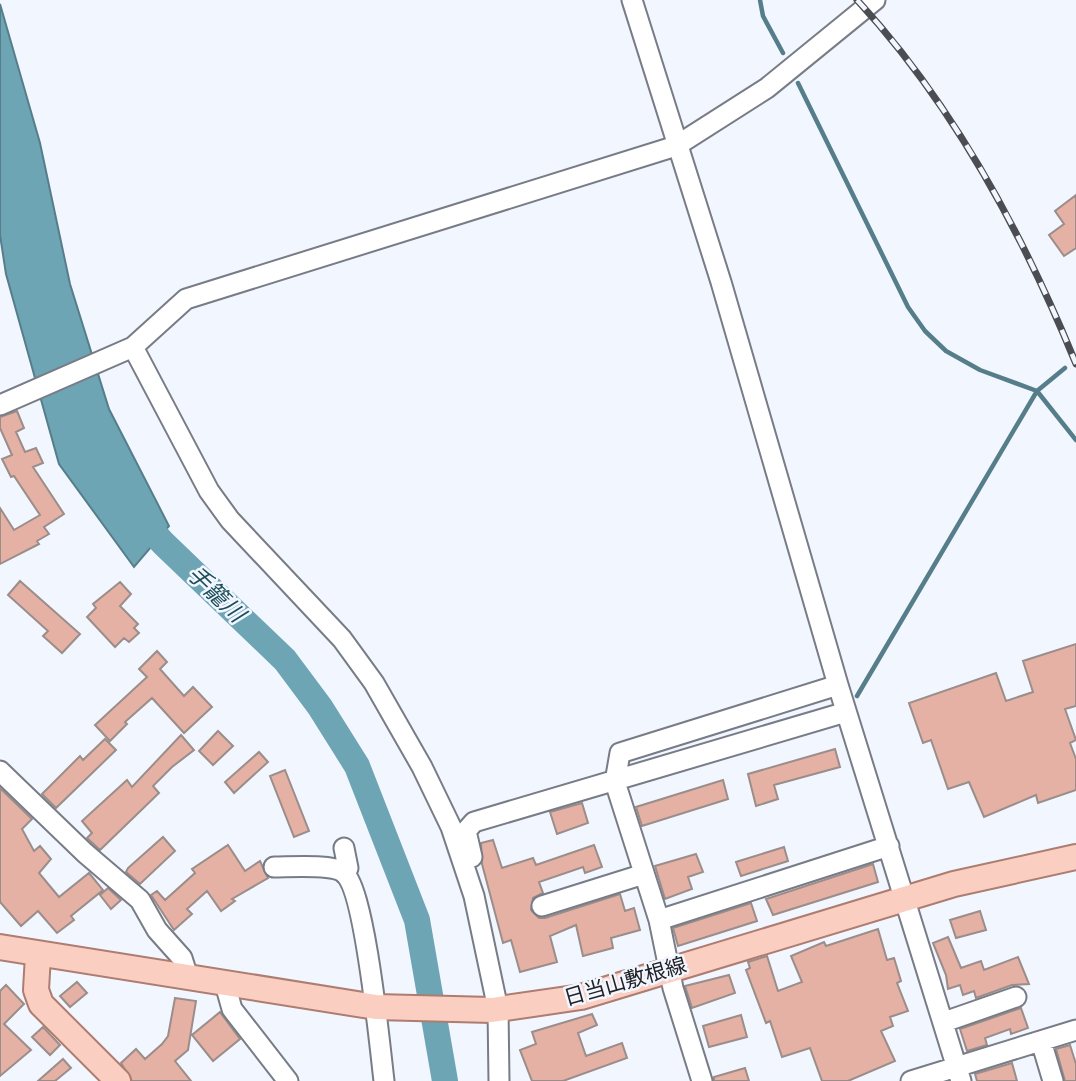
<svg xmlns="http://www.w3.org/2000/svg" width="1076" height="1081" viewBox="0 0 1076 1081" font-family="'Work Sans','Noto Sans JP',sans-serif">
  <style>
    .water { fill: #6da5b5; stroke: #567e8a; stroke-width: 2 }
    .lines { fill: none; stroke-linecap: round; stroke-linejoin: round }
    .stream { stroke: #567e8a; stroke-width: 4.5 }
    .river { stroke: #6da5b5; stroke-width: 26 }
    .building { fill: #e5b1a4; stroke: #9a8d8a; stroke-width: 2 }
    .minor-casing { stroke: #787c86; stroke-width: 23 }
    .major-casing { stroke: #ac7d70; stroke-width: 28 }
    .minor { stroke: #fff; stroke-width: 19 }
    .major { stroke: #facec1; stroke-width: 24 }
    .rail-casing { stroke: #4b4d52; stroke-width: 7 }
    .rail { stroke: #f2f6ff; stroke-width: 4.5; stroke-dasharray: 13; stroke-linecap: butt }
    .labels { text-anchor: middle; dominant-baseline: central; stroke-width: 5; stroke-linejoin: round; paint-order: stroke }
    .street-label { font-size: 21px; fill: #222327; stroke: #f2f6ff }
    .water-label { font-size: 23px; font-style: italic; fill: #1c4d59; stroke: #f2f6ff }
  </style>
  <rect width="100%" height="100%" fill="#f2f6ff"/>
  <path class="water" d="M0,4L40,143L70,284L109,409L169,526L134,567L59,464L6,274L0,235Z"/>
  <g class="lines">
    <path class="stream" d="M760,0L763,16L783,53
      M798,83L908,307L925,331L946,351L980,370L1037,391L1076,440
      M857,696L1037,391L1065,368"/>
    <path class="river" d="M136,513L163,543L285,660L320,707L357,766L417,920L445,1081"/>
  </g>
  <path class="building" d="M1076,195V248L1064,256L1049,235L1064,224L1055,211Z
    M17,411L24,428L16,432L25,452L36,448L43,463L33,467L64,514L44,527L49,534L37,541L39,544L0,564V508L14,530L40,515L14,476L11,477L2,459L12,455L0,428V417Z
    M20,581L80,634L62,653L43,636L48,631L8,595Z
    M120,582L131,594L120,606L138,624L134,628L139,633L129,642L124,638L115,647L87,617L96,608L93,604Z
    M1076,644V706L1065,709L1076,740L1070,743L1076,759V790L1038,803L1036,795L984,817L969,782L948,789L931,740L923,743L909,703L996,673L1006,701L1033,692L1023,661Z
    M157,651L167,662L160,669L184,696L193,687L212,707L184,733L152,698L125,722L127,724L110,741L95,725L147,677L139,669Z
    M218,731L233,746L213,765L199,751Z
    M181,735L194,750L172,767L153,786L159,793L100,850L87,838L92,833L82,821L127,780L132,787Z
    M105,739L116,750L56,808L42,794L80,756L83,760Z
    M835,749L840,767L774,785L778,799L756,806L748,774Z
    M259,752L268,762L234,793L225,782Z
    M285,770L309,831L294,837L270,776Z
    M723,780L728,799L642,826L636,807Z
    M0,788L32,819L22,829L34,851L40,846L51,859L39,873L59,897L89,873L103,890L71,916L74,920L57,933L38,911L21,926L0,902Z
    M582,803L588,823L557,834L550,812Z
    M163,837L175,851L140,884L126,872L128,868Z
    M493,840L502,868L533,858L536,865L594,845L602,867L585,873L583,867L539,882L543,893L533,898L531,910L539,918H545L620,894L625,911L634,908L640,930L611,938L613,948L583,956L576,925L550,936L557,962L520,972L511,940L503,943L482,864L481,843Z
    M228,845L245,871L260,861L268,878L232,899L235,901L221,911L207,891L187,909L192,914L174,930L151,895L157,891L165,900L195,873L192,869Z
    M784,847L788,861L741,876L736,862Z
    M696,854L703,872L688,877L692,889L665,899L655,866Z
    M873,864L878,882L773,915L766,899Z
    M108,888L121,900L111,909L100,895Z
    M751,903L757,921L678,946L673,928Z
    M980,911L986,930L956,938L950,920Z
    M878,929L887,960L894,958L901,981L897,983L908,1011L890,1017L893,1026L881,1031L895,1061L848,1081H822L810,1048L782,1057L770,1021L766,1023L746,970L750,968L748,962L767,956L778,991L802,982L791,956L824,942L826,946Z
    M948,937L961,968L981,961L984,970L1018,957L1029,984L1012,985L976,998L974,991L963,995L960,985L948,989L946,975L933,943Z
    M729,975L735,993L692,1008L685,986Z
    M77,982L87,993L70,1007L60,996Z
    M6,985L24,1004L4,1024L31,1050L0,1076V991Z
    M175,998L196,1001L188,1050L175,1061L191,1081H132L121,1063L136,1049L145,1059L162,1044L168,1036Z
    M1021,1008L1028,1028L1011,1034L1010,1029L985,1038L987,1045L967,1051L960,1029Z
    M220,1012L240,1039L213,1061L192,1035Z
    M592,1014L597,1025L578,1033L586,1056L622,1043L627,1058L563,1081H532L520,1050L536,1044L532,1032Z
    M741,1015L747,1037L709,1047L703,1026Z
    M43,1027L60,1045L50,1055L32,1037Z
    M1070,1045L1076,1064V1081H1065L1056,1049Z
    M63,1059L71,1068L55,1081H38Z
    M1012,1063L1017,1081H977L975,1074Z
    M745,1068L749,1081H714V1077Z"/>
  <g class="lines">
    <g class="minor-casing">
      <path id="minor" d="M632,0L721,282L838,685L961,1081
        M133,347L209,491L230,520L342,639L374,683L422,767L451,827L474,896L498,1009L499,1081
        M0,405L133,347L186,299L676,146L767,88L875,0
        M0,771L85,853L140,900L157,930L182,958L188,977
        M344,848L348,868L345,874
        M472,857L466,831L474,822L846,712
        M274,867C290,867 331,864 343,872C365,888 380,1048 384,1081
        M542,906L644,874
        M659,920L889,846
        M225,984L232,1009L288,1081
        M944,1022L1016,997
        M1041,1041L1053,1081
        M702,1081L673,988L659,920L615,782L620,753L838,685
        M911,1081L1076,1030"/>
    </g>
    <g class="major-casing">
      <path id="major" d="M0,947L376,1007L492,1010L581,997L954,884L1076,857
        M38,955L36,990L41,1004L118,1081"/>
    </g>
    <use href="#minor" class="minor"/>
    <use href="#major" class="major"/>
    <g class="rail-casing">
      <path id="rail" d="M857,0C953,104 1023,234 1076,364"/>
    </g>
    <use href="#rail" class="rail"/>
  </g>
  <g class="labels">
    <g class="street-label">
      <text transform="translate(625 981) rotate(-16)">日当山敷根線</text>
    </g>
    <g class="water-label">
      <text transform="translate(216 594) rotate(44)">手籠川</text>
    </g>
  </g>
</svg>
